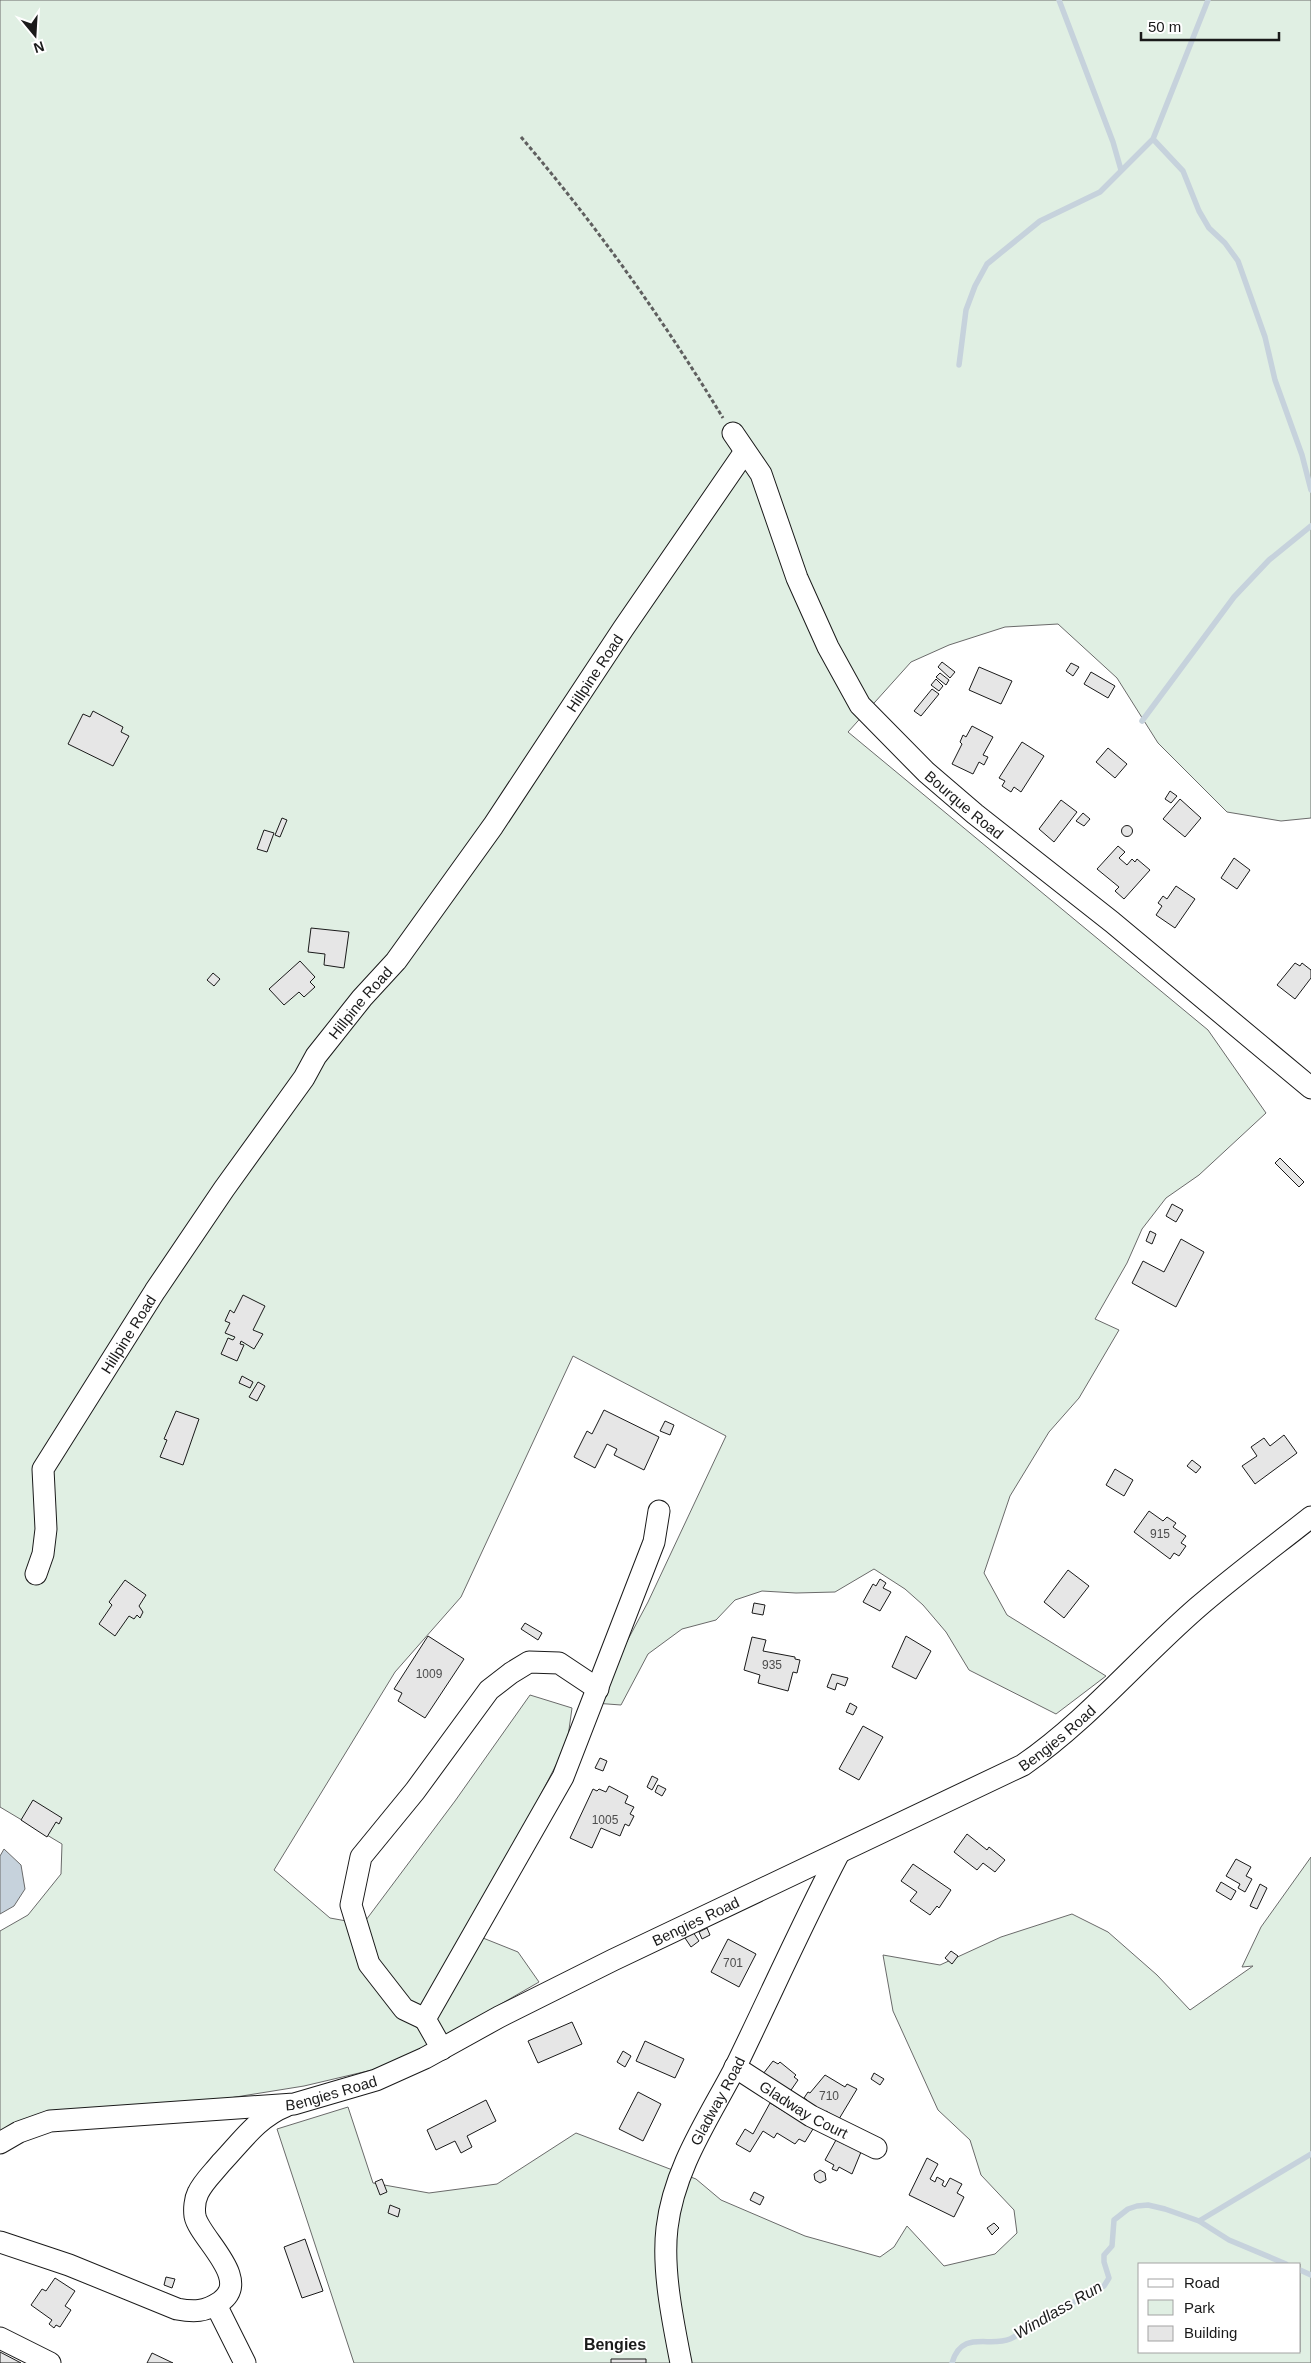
<svg xmlns="http://www.w3.org/2000/svg" width="1311" height="2363" viewBox="0 0 1311 2363" font-family="Helvetica,sans-serif">
  <style>
    .green { fill: #e0efe3; stroke: #6a6a6a; fill-rule: evenodd }
    .water { fill: #c6d2dc; stroke: #6a6a6a }
    .lines { fill: none; stroke-linecap: round; stroke-linejoin: round }
    .stream { stroke: #c6d2dc; stroke-width: 5.5 }
    .building { fill: #e6e6e6; stroke: #1a1a1a }
    .minor-casing { stroke: #1a1a1a; stroke-width: 23 }
    .path { stroke: #5f5f5f; stroke-width: 3; stroke-dasharray: 4 2.5; stroke-linecap: butt }
    .minor { stroke: #fff; stroke-width: 21 }
    .labels { text-anchor: middle; dominant-baseline: central; stroke-width: 4; stroke-linejoin: round; paint-order: stroke }
    .number-label { font-size: 12px; fill: #4d4d4d }
    .street-label { font-size: 15px; fill: #1a1a1a; stroke: #fff }
    .water-label { font-size: 16px; font-style: italic; fill: #1a1a1a; stroke: #fff }
    .neighbourhood-label { font-size: 16px; font-weight: bold; fill: #1a1a1a; stroke: #fff }
  </style>
  <rect width="100%" height="100%" fill="#fff"/>
  <path class="green" d="M0,0H1311V818L1281,821L1227,812L1158,743L1117,678L1058,624L1005,627L949,645L911,662L848,732L1208,1030L1266,1113L1199,1175L1166,1198L1142,1229L1127,1263L1095,1319L1119,1330L1079,1398L1049,1432L1010,1496L984,1573L1007,1615L1106,1676L1056,1714L969,1670L946,1632L923,1605L905,1589L874,1569L835,1592L796,1593L762,1591L735,1600L716,1620L682,1629L648,1654L621,1705L594,1703L648,1602L726,1436L573,1356L461,1597L395,1672L274,1870L330,1918L363,1924L455,1801L530,1695L572,1708L567,1744L507,1859L478,1936L518,1952L539,1982L416,2053L372,2070L304,2086L0,2135V1931L28,1915L61,1874L62,1844L0,1807Z
    M1311,1857V2363H354L277,2129L348,2107L373,2183L429,2193L497,2184L576,2133L696,2179L721,2200L805,2236L880,2257L894,2247L907,2226L944,2266L995,2254L1017,2233L1014,2210L981,2175L970,2140L938,2110L893,2011L883,1955L940,1965L1001,1937L1072,1914L1108,1932L1157,1975L1190,2010L1253,1966L1242,1967L1261,1927ZM1140,2264H1300V2352H1140Z"/>
  <path class="water" d="M4,1849L21,1865L25,1889L14,1906L0,1914V1856Z"/>
  <g class="lines">
    <path class="stream" d="M1059,0L1113,142L1121,170
      M1153,139L1183,171L1199,211L1209,228L1225,243L1238,261L1265,337L1275,380L1302,455L1311,490
      M959,365L966,310L975,286L987,264L1040,221L1100,192L1153,139L1208,0
      M1142,721L1234,597L1269,560L1311,526
      M1199,2221L1311,2154
      M1300,2270L1311,2275
      M952,2363C962,2329 989,2348 1010,2339C1019,2335 1027,2327 1036,2322C1058,2310 1081,2298 1104,2286L1109,2278L1104,2262V2255L1112,2246L1114,2220L1128,2209L1137,2206L1148,2205L1165,2209L1199,2221L1229,2240L1286,2264"/>
  </g>
  <path class="building" d="M942,662L955,672L950,678L938,667Z
    M1071,663L1079,667L1073,676L1066,671Z
    M979,667L1012,681L1001,704L969,690Z
    M1091,672L1115,686L1108,698L1084,684Z
    M940,673L949,680L946,685L936,677Z
    M936,679L943,686L939,691L931,685Z
    M932,689L939,694L921,716L914,711Z
    M93,711L123,727L121,732L129,736L113,766L68,744L83,714L90,717Z
    M972,726L993,737L983,755L988,757L984,765L979,762L973,774L952,764L962,744L960,742L963,735L966,737Z
    M1022,742L1044,756L1021,792L1014,787L1011,792L1002,786L1005,781L999,778Z
    M1108,748L1127,764L1115,778L1096,762Z
    M1170,791L1177,796L1171,803L1165,799Z
    M1180,799L1201,818L1185,837L1163,819Z
    M1061,800L1077,812L1054,842L1039,829Z
    M1083,813L1090,819L1084,826L1076,821Z
    M282,818L287,820L280,837L275,835Z
    M1121.5 831a5.5 5.5 0 1 1 11 0a5.5 5.5 0 1 1-11 0Z
    M264,830L274,833L267,852L257,849Z
    M1118,846L1125,852L1119,858L1127,865L1132,859L1135,862L1137,859L1150,870L1124,899L1115,891L1119,887L1097,869Z
    M1234,858L1250,870L1237,889L1221,878Z
    M1176,886L1195,899L1175,928L1156,915L1162,906L1158,903L1163,896L1167,899Z
    M311,928L349,932L344,968L324,965L325,954L308,952Z
    M300,961L315,977L310,982L315,987L304,997L299,992L284,1005L269,989Z
    M1295,963L1300,966L1302,963L1311,970V978L1295,999L1277,985Z
    M213,973L220,979L214,986L207,980Z
    M1280,1158L1304,1182L1299,1187L1275,1163Z
    M1172,1204L1183,1210L1176,1222L1166,1216Z
    M1150,1231L1156,1234L1152,1244L1146,1241Z
    M1181,1239L1204,1252L1176,1307L1132,1283L1143,1261L1164,1272Z
    M243,1295L265,1306L253,1330L263,1334L254,1349L241,1341L240,1344L244,1345L237,1361L221,1354L228,1338L233,1340L235,1337L225,1333L230,1323L225,1321L230,1310L234,1313Z
    M242,1376L253,1382L250,1388L239,1383Z
    M258,1382L265,1386L257,1401L249,1397Z
    M604,1410L659,1437L644,1470L614,1455L617,1449L607,1444L595,1468L574,1457L587,1431L592,1434Z
    M176,1411L199,1419L183,1465L160,1457L167,1440L164,1439Z
    M665,1421L674,1425L670,1435L660,1431Z
    M1284,1435L1297,1453L1255,1484L1242,1466L1257,1456L1251,1447L1264,1438L1270,1446Z
    M1192,1460L1201,1467L1196,1473L1187,1466Z
    M1115,1469L1133,1480L1124,1496L1106,1485Z
    M1149,1511L1163,1521L1167,1517L1176,1523L1173,1527L1186,1536L1181,1543L1186,1546L1179,1556L1174,1553L1170,1559L1134,1532Z
    M1068,1570L1089,1586L1064,1618L1044,1602Z
    M880,1579L886,1583L883,1588L891,1592L880,1611L863,1602L873,1584L876,1586Z
    M125,1580L146,1595L139,1606L143,1612L140,1618L137,1615L134,1619L129,1616L115,1636L99,1624L112,1605L109,1602Z
    M754,1603L765,1605L763,1615L752,1613Z
    M525,1623L542,1633L538,1640L521,1629Z
    M428,1636L464,1659L425,1718L398,1701L402,1693L394,1689Z
    M906,1636L931,1651L916,1679L892,1667Z
    M752,1637L766,1640L763,1651L795,1657V1659L800,1660L797,1673L793,1672L788,1691L758,1683L760,1675L744,1670Z
    M832,1674L848,1678L845,1686L837,1683L835,1690L827,1687Z
    M850,1703L857,1707L853,1715L846,1712Z
    M863,1726L883,1737L859,1780L839,1769Z
    M600,1758L607,1761L603,1771L595,1768Z
    M652,1776L658,1779L652,1790L647,1787Z
    M658,1785L666,1789L662,1796L655,1792Z
    M609,1786L628,1796L625,1803L634,1807L630,1814L634,1816L629,1826L625,1824L620,1836L601,1828L592,1848L570,1838L593,1789L597,1791L599,1789L606,1792Z
    M33,1800L62,1818L59,1824L56,1822L47,1837L21,1820Z
    M967,1834L987,1850L989,1847L1005,1860L995,1872L983,1863L977,1870L954,1852Z
    M1236,1859L1251,1867L1246,1876L1252,1879L1245,1892L1238,1888L1240,1884L1226,1876Z
    M913,1864L951,1890L939,1908L937,1906L930,1915L910,1901L917,1892L901,1881Z
    M1221,1882L1236,1891L1231,1900L1216,1891Z
    M1260,1884L1267,1888L1257,1909L1250,1906Z
    M707,1928L710,1935L702,1939L699,1932Z
    M693,1932L699,1941L691,1947L685,1938Z
    M728,1939L756,1954L739,1987L711,1972Z
    M951,1951L958,1956L952,1964L945,1958Z
    M572,2022L582,2044L538,2063L528,2041Z
    M645,2041L684,2059L675,2078L636,2061Z
    M623,2051L631,2056L625,2067L617,2062Z
    M773,2061L778,2064L780,2062L796,2075L794,2077L798,2080L789,2093L763,2074Z
    M874,2073L884,2079L880,2085L871,2079Z
    M825,2075L845,2087L847,2084L857,2089L839,2119L826,2111L824,2115L805,2104L807,2100L804,2098L808,2092L810,2093Z
    M638,2092L661,2104L643,2141L619,2129Z
    M486,2100L496,2121L467,2136L472,2147L461,2153L455,2141L436,2150L427,2130Z
    M770,2103L813,2129L805,2142L799,2139L795,2144L777,2133L774,2138L763,2131L750,2152L736,2144L745,2129L753,2134Z
    M836,2140L861,2152L852,2174L839,2167L837,2171L832,2169L834,2165L825,2160Z
    M927,2158L938,2164L930,2179L935,2182L937,2177L944,2181L942,2185L945,2187L950,2178L962,2184L957,2193L964,2197L954,2217L909,2195Z
    M820,2170L825,2173L826,2180L820,2183L815,2180L814,2174Z
    M382,2179L387,2192L380,2195L375,2182Z
    M754,2192L764,2197L760,2205L750,2200Z
    M390,2205L400,2209L398,2217L388,2213Z
    M994,2223L999,2228L992,2235L987,2228Z
    M305,2239L323,2291L302,2298L284,2247Z
    M166,2277L175,2279L172,2288L164,2285Z
    M55,2278L75,2291L65,2306L71,2310L60,2327L56,2325L54,2328L49,2324L52,2320L31,2305L42,2289L46,2291Z
    M0,2352L21,2363H0Z
    M152,2353L173,2363H147Z
    M611,2359H646V2363H611Z"/>
  <g class="lines">
    <g class="minor-casing">
      <g id="minor">
        <path id="s1" d="M733,433L761,474L797,578L828,647L860,705L926,772L975,814L1112,922L1311,1088"/>
        <path id="s2" d="M36,1574L43,1554L46,1529L43,1469L155,1291L224,1189L304,1078L316,1056L362,998L396,961L493,826L623,629L744,453"/>
        <path d="M425,2019L404,2009L369,1964L351,1905L361,1857L415,1791L489,1690L511,1673L529,1662L559,1663L598,1689"/>
        <path d="M442,2049L425,2019L563,1777L654,1542L659,1511"/>
        <path id="s3" d="M735,2067L811,2116L876,2148"/>
        <path id="s4" d="M0,2143L19,2132L50,2121L294,2104L376,2080L425,2058L499,2017L613,1960L1023,1765C1088,1720 1138,1659 1198,1607C1234,1576 1273,1547 1311,1517"/>
        <path d="M0,2242L69,2265L177,2309C194,2312 205,2312 220,2302C253,2279 199,2238 195,2216C194,2209 195,2199 198,2193C203,2182 213,2173 221,2163C241,2142 258,2117 286,2106"/>
        <path d="M216,2305L245,2363"/>
        <path d="M0,2338L50,2363"/>
        <path id="s5" d="M681,2363C673,2322 662,2270 667,2228C674,2168 709,2118 736,2066C770,1996 802,1924 838,1855"/>
      </g>
    </g>
    <path class="path" d="M521,137C596,225 663,319 723,418"/>
    <use href="#minor" class="minor"/>
  </g>
  <g class="labels">
    <g class="number-label">
      <text x="1160" y="1534">915</text>
      <text x="772" y="1665">935</text>
      <text x="429" y="1674">1009</text>
      <text x="605" y="1820">1005</text>
      <text x="733" y="1963">701</text>
      <text x="829" y="2096">710</text>
    </g>
    <g class="street-label">
      <text stroke="none"><textPath href="#s2" startOffset="1076">Hillpine Road</textPath></text>
      <text stroke="none"><textPath href="#s1" startOffset="446">Bourque Road</textPath></text>
      <text stroke="none"><textPath href="#s2" startOffset="671">Hillpine Road</textPath></text>
      <text stroke="none"><textPath href="#s2" startOffset="266">Hillpine Road</textPath></text>
      <text stroke="none"><textPath href="#s4" startOffset="1148">Bengies Road</textPath></text>
      <text stroke="none"><textPath href="#s4" startOffset="742">Bengies Road</textPath></text>
      <text stroke="none"><textPath href="#s4" startOffset="338">Bengies Road</textPath></text>
      <text stroke="none"><textPath href="#s5" startOffset="274">Gladway Road</textPath></text>
      <text stroke="none"><textPath href="#s3" startOffset="81">Gladway Court</textPath></text>
    </g>
    <g class="water-label">
      <text transform="translate(1058 2310) rotate(-30)">Windlass Run</text>
    </g>
    <g class="neighbourhood-label">
      <text x="615" y="2344">Bengies</text>
    </g>
  </g>
  <rect x="1138" y="2263" width="162" height="90" fill="#ffffff" stroke="#a3a3a3"/>
  <rect x="1148" y="2279" width="25" height="8" fill="#ffffff" stroke="#a3a3a3"/>
  <text x="1184" y="2288" font-size="15" fill="#1a1a1a">Road</text>
  <rect x="1148" y="2300" width="25" height="15" fill="#e0efe3" stroke="#a3a3a3"/>
  <text x="1184" y="2313" font-size="15" fill="#1a1a1a">Park</text>
  <rect x="1148" y="2326" width="25" height="15" fill="#e6e6e6" stroke="#a3a3a3"/>
  <text x="1184" y="2338" font-size="15" fill="#1a1a1a">Building</text>
  <g transform="translate(35 35) rotate(162)" stroke="#ffffff" stroke-width="4" paint-order="stroke">
  <path d="M0-4L9 19L0 12L-9 19Z" fill="#1a1a1a"/>
  <text y="-8" font-size="14" font-weight="bold" text-anchor="middle" fill="#1a1a1a">N</text>
  </g>
  <path d="M1141 32v8h138v-8" fill="none" stroke="#1a1a1a" stroke-width="2.5"/>
  <text x="1148" y="32" font-size="15" fill="#1a1a1a" stroke="#ffffff" stroke-width="4" paint-order="stroke">50 m</text>
</svg>
